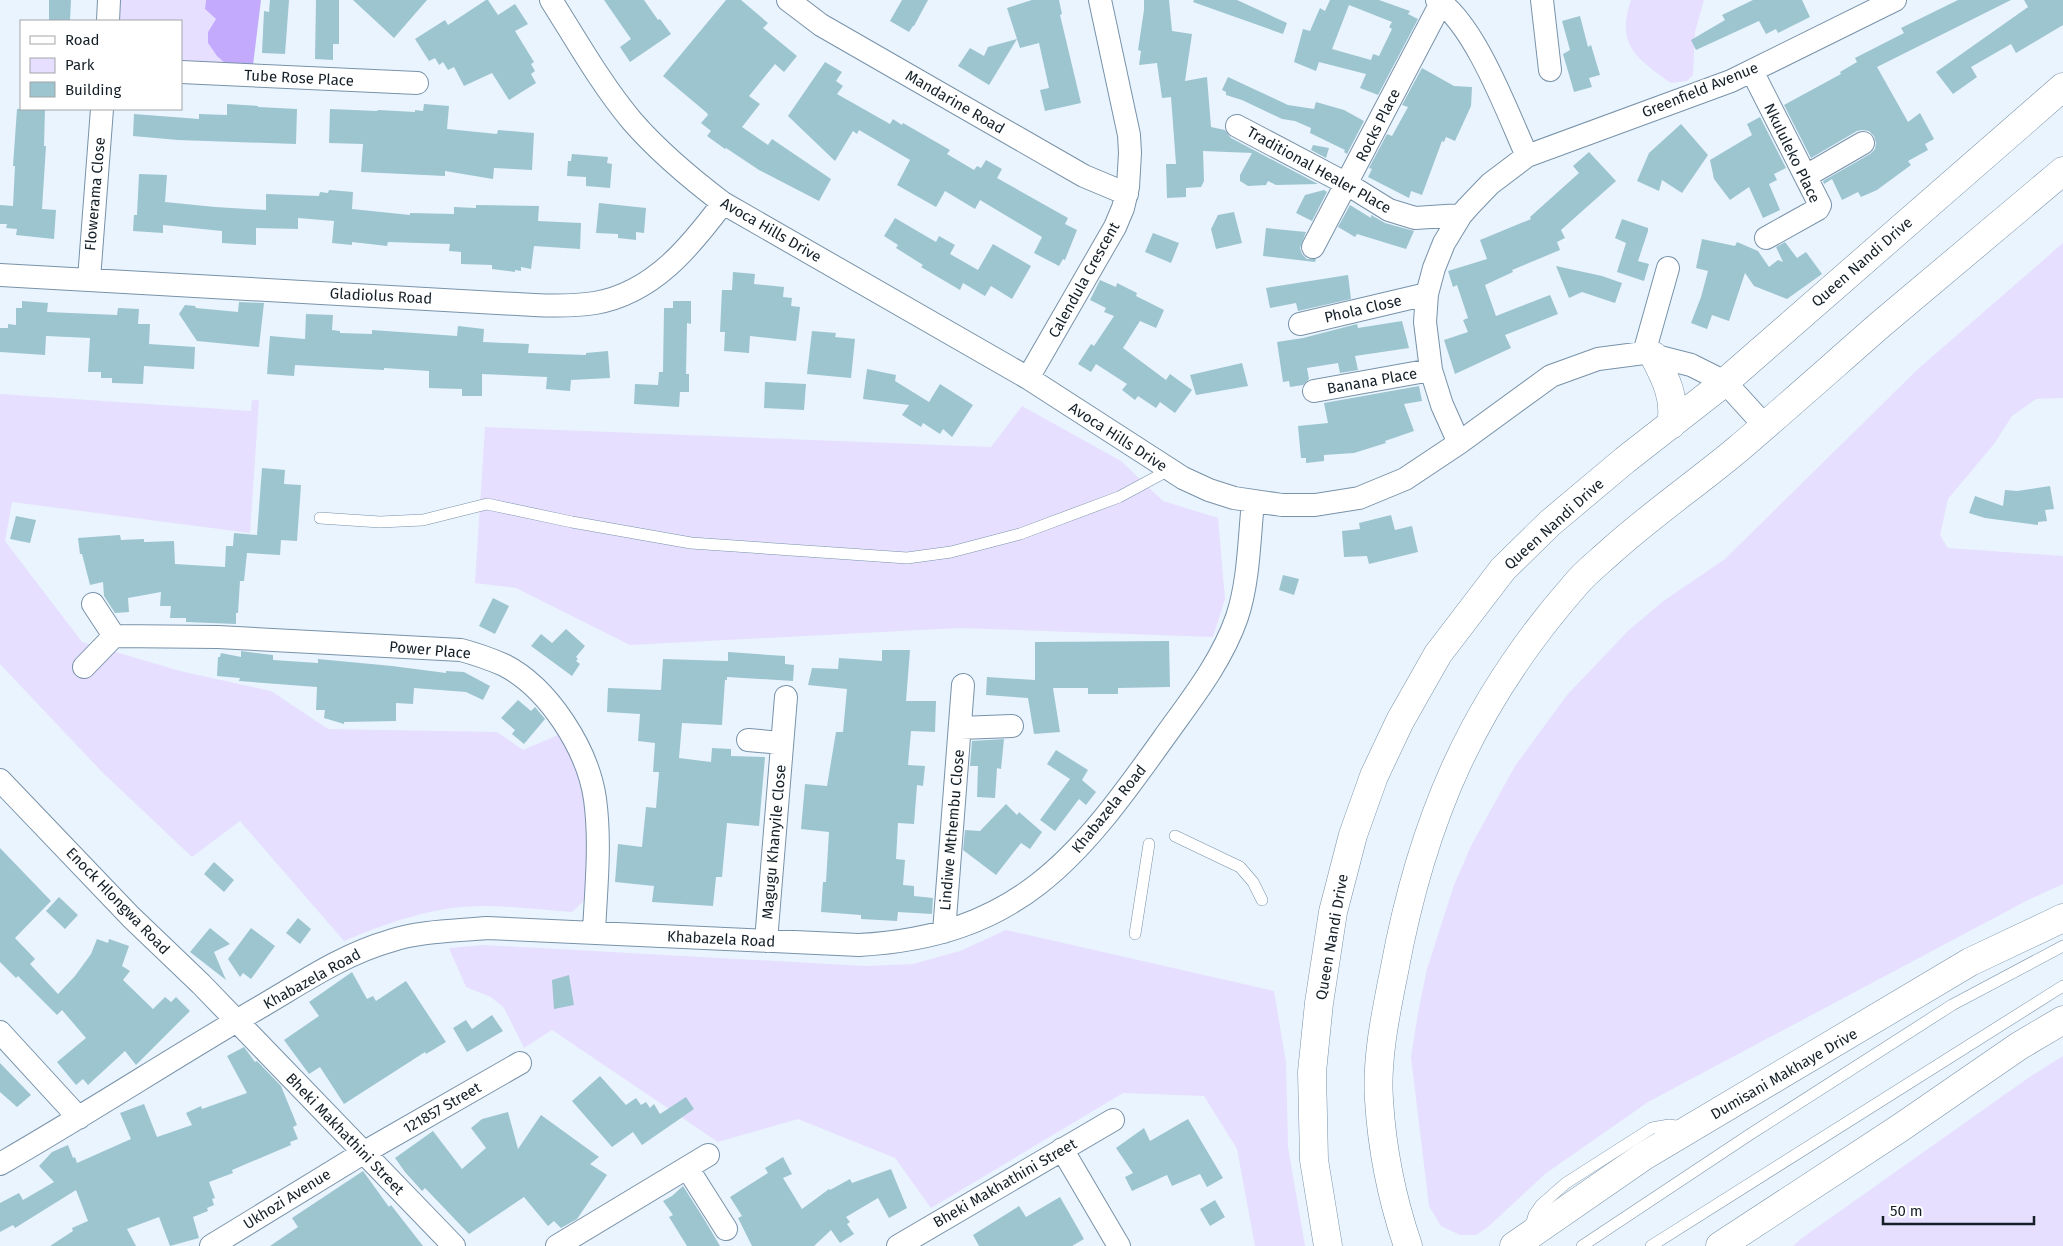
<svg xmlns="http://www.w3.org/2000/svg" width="2063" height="1246" viewBox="0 0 2063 1246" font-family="'Fira Sans',sans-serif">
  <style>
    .green { fill: #e7dfff }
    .forest { fill: #c4aafc }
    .building { fill: #9dc5d0; fill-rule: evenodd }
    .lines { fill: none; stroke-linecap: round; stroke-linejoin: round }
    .lane-casing { stroke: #7892a9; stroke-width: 12 }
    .street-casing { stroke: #7892a9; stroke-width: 24 }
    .secondary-casing { stroke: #7892a9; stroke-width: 29 }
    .primary-casing { stroke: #7892a9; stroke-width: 29 }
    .lane { stroke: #fff; stroke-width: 11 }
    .street { stroke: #fff; stroke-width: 22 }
    .secondary { stroke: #fff; stroke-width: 28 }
    .primary { stroke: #fff; stroke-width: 28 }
    .labels { text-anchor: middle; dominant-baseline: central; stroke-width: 5; stroke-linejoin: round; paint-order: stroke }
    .street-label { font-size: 15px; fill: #141f27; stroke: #fff }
  </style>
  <rect width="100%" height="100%" fill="#e9f4fe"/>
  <path class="green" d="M117,0H206L205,9L216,19L208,32L226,64L181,61V21H115Z
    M1631,0H1704L1695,32L1693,75L1687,81L1671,83C1638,59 1615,46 1631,0Z
    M2063,243V398L2036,399L2012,416L1994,444L1948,499L1940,535L1948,548L2063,556V884L2028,900L1648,1102L1545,1174L1488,1227L1476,1235H1460L1441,1226L1429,1206L1411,1057L1418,1013L1427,969L1454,885L1472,844L1515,766L1567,695L1628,631L1662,602L1725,559L1918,369Z
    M0,394L251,411L252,400H259L250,533L12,502L5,541L82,642L180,671L271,691L328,729L497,732L523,750L565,732L591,808L588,897L572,912C543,910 513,906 484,906C435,906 389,922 344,941L240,821L192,857L102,772L0,664Z
    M1022,406L1121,461L1163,501L1218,518L1225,599L1213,637L959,628L630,645L516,588L475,583L485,427L991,447Z
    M1006,930L1274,991L1286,1062L1288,1147L1305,1246H1255L1237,1149L1204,1096L1123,1093L931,1208L895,1158L798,1119L718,1142L552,1030L524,1048L504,1008L491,997L466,987L449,948L484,945L865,966L913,964L960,951Z
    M2063,1056V1246H1793L1802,1238L2031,1076Z"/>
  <path class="forest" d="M206,0H261L253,65L226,64L217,56L208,43V32L216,19L205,9Z"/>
  <path class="building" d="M49,0H71L70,21H49Z
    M270,0H289L285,54L262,53L264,11L269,12Z
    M316,0H339V44H333V60L315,59Z
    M353,0H427L394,38Z
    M486,0H488L498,15L515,4L528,24L515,31L534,62L531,64L535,71L531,74L536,83L509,100L492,73L464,86L454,67L448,70L443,62L439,65L435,58L429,61L415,39L445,20L448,25Z
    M604,0H644L658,20L660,19L671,34L630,62L620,47L631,39Z
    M726,0H741L768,23L763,28L797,56L784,72L775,64L749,96L760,104L742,127L768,145L772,139L831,179L819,201L759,170L726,148L725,149L707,136L711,131L701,123L708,115L707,113L663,76Z
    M902,0H928L914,26H913L909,32L890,21Z
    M1032,0H1059L1062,14L1060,15L1081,103L1045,111L1040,90L1049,88L1039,43L1020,48L1017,39L989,85L958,66L970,48L984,56L988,47L1017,39L1007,8Z
    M1144,0H1169L1172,31L1192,34L1185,81L1207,77L1211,127L1225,130L1231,138L1318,184L1276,185L1268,181L1266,185L1248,186L1240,181V175L1252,153L1203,151L1204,181L1201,187L1186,188V197L1167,198L1166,164H1176L1171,97L1162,98L1157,63L1139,65L1141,51L1138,50L1144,10Z
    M1194,0H1237L1287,23L1283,34L1193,2Z
    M1330,0H1379L1410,11L1408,14L1418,19L1378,95L1360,88L1366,74L1319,62L1316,71L1294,62L1303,29L1310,31L1320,8L1325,11ZM1349,5L1392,22L1389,27L1392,29L1379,56L1373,54L1371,60L1332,49Z
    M1753,0H1802L1810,17L1778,33L1776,29L1766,34L1759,21L1696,50L1691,40L1725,20L1722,15Z
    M1958,0H2011L1877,67L1908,122L1920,113L1934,139L1925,144L1928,150L1908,161L1911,165L1877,190L1861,197L1858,192L1842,200L1832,179L1824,184L1823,181L1870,154L1875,149L1876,143L1874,136L1869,131L1862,130L1857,131L1811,158L1784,105L1841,74L1840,72L1857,62L1855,58L1904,33L1901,28Z
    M2024,0H2063V25L2016,53L2011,44L1971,67L1977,77L1953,94L1936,72L2028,7Z
    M1580,16L1588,47L1591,45L1600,75L1589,78L1592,87L1574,92L1563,54L1570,50L1562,21Z
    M825,62L842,72L836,81L843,86L837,94L890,124L893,119L902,125L903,123L950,150L947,154L974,170L977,166L981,168L986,160L1002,169L997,178L1068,218L1065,224L1077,230L1065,260L1063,259L1059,266L1034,253L1042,237L980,200L975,209L945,191L936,207L897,185L910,160L859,130L857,134L853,131L835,161L788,116Z
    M1422,68L1454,86L1472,87L1471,106L1455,141L1446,137L1444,142L1442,141L1422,195L1411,191L1409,198L1368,177L1372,169L1369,168L1387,134L1392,136L1408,107L1402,105Z
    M1228,77L1288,105L1314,109L1316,102L1344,110L1364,121L1347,154L1344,152L1345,150L1310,133L1311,128L1295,121L1282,119L1242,100L1226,95V92L1222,90Z
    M227,104L258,106V107L297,109L296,144L178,140L133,136L134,114L199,119V114L227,115Z
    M424,104L449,106L447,129L497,134L498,130L534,133L532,170L494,168L493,179L445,171V176L361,172L363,144L329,143L330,109L377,111L378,110L415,112V110L423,111Z
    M17,109H45L44,146H46L42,209L56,210L54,239L16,235L17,229L6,228L7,224H0V205L13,206L15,166H13Z
    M1760,117L1786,168L1774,174L1777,180L1769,184L1780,210L1763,218L1749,187L1730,200L1714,179L1710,160L1752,135L1747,124Z
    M1681,124L1708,155L1682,193L1662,180L1659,191L1637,181L1649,153Z
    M1313,145L1329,148L1326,158L1311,150Z
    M1589,152L1616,181L1561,230L1565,238L1557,242L1560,250L1512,270L1513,272L1485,285L1496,316L1550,295L1558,314L1505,335L1511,348L1455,374L1444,340L1468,332L1463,320L1468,318L1457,285L1453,287L1448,271L1487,259L1480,240L1531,219L1530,217L1579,173L1573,166Z
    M572,154L608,157L607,163L612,164L610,188L586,186V177L567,176L568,161H571Z
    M139,174L167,175L165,202L215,207L266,210V194L319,196L320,192L328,193L329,190L353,192L352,209L410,215V213L454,214V207L476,208V205L539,206L538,221L581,223L580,249L534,246L531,269L521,267V271L515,270V272L492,269V265L461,264V252L449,251L450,244L388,242L387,246L352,242V245L332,243L334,221L298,218V229L256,228V245L222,243V231L163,225V233L133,231L134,215H137Z
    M1324,190L1327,192L1312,221L1296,213L1305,195Z
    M599,203L646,208L644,233L636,232V240L618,238V234L596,233Z
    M1350,205L1371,218V215L1385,223L1414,231L1406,249L1357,234L1355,237L1338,227Z
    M1234,212L1242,243L1216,249L1211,229L1218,215Z
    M895,218L936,242L939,236L955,245L950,254L978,270L993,244L1031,266L1012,299L991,286L985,296L963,283L960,290L921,267L923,265L896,248L898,245L884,236Z
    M1622,219L1648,228V231L1638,261L1649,264L1644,281L1617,272L1626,243L1615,238Z
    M1266,228L1306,232L1300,248L1302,254L1307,259H1316L1315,262L1263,256Z
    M1153,233L1179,243L1171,263L1145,252Z
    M1702,239L1735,246L1737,242L1758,251L1769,267L1778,260L1783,262L1776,247L1785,242L1797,258L1806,252L1822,274L1787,299L1754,286L1745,273L1729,321L1712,315L1707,329L1691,323L1701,297L1708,271L1696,268Z
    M1556,266L1602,276L1622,283L1615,303L1582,292L1569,298Z
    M733,272L755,274L754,284L784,287L783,297L792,298L791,306L800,307L796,341L750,336L749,353L724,351L725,332H720L722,290H732Z
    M1348,275L1351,299L1298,311L1296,303L1270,308L1266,288Z
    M1100,280L1116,287L1117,283L1137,293L1136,296L1164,310L1156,328L1140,321L1123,348L1166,380L1170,374L1192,390L1175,413L1160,402L1156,408L1138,396L1135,400L1122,390L1127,384L1096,364L1091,372L1078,364L1091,344L1094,346L1114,316L1104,312L1106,308L1090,300Z
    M22,301L48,303L47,312L117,315L118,308L139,309L138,324H150L149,344L195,347L194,369L144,366L143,384L112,383V378H101V372H88L90,338L46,336L45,355L0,352V328H8V324L16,325V308H22Z
    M673,301H691V324L687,323L686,374H689V392H680L679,407L634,404L635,384L658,385L659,372H663L664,308H673Z
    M239,302L264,303L259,347L197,341L179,314L185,305L195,306L196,308L238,312Z
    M306,314L333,315L332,330L340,331V333L372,334V330L457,336L458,326L484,329L483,342L529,344L528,353L586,355V353L608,351L610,378L571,380L570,391L546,389L547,377L482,374V396H462V389L429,388V371L384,368V370L295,365L294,376L267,374L270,336L305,339Z
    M1402,321L1409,348L1355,356L1358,370L1340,373L1338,363L1307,368L1309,379L1303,385L1290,387L1289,381L1283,382L1277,342L1303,338L1357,324L1358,328Z
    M812,331L836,333L835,337L855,339L851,378L807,374Z
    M1242,363L1248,386L1196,395L1190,375Z
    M867,369L896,375L895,381L929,402L940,384L973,405L952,437L943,429L940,434L923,423L921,427L902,415L909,405L863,399Z
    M765,382L806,384L804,410L764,408Z
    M1419,386L1422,401L1404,404L1414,431L1385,441L1386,443L1354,453L1324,455V461L1306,463V458H1301L1298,426L1328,423L1324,403Z
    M262,468L285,470L284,484L301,485L297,541L281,540L280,555L247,553L244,581H240L238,613H236V624L186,622V618H170L171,606H160L161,592L128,598L129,612L115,613L104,596L103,582L90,585L82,554H80L78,538L120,535L121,540L144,539V542L174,541L175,564L225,567L226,546H233L234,533L257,535Z
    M2050,486L2054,509L2045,510L2047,521L2038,522V525L1985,518L1969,513L1975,496L2003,506L2005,490L2017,491Z
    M1391,515L1395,530L1412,526L1418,552L1369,564L1367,556L1344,557L1342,531L1360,529L1359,523Z
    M16,516L36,520L30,543L10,539Z
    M1283,575L1299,579L1294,595L1279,590Z
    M493,598L509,606L495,634L479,626Z
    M566,629L585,646L576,657L578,659L576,661L580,664L572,676L531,646L541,634L552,643Z
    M1169,641L1170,687L1118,688V694H1088V688H1053L1060,732L1034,734L1028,698L986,695L987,677L1035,680V642Z
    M882,650H910L906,701H936L935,732L911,731L908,765L925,766L923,786L917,785L914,824L898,823L896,859L905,860L903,885L914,886V896L933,898L932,914L898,912L897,921L861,919V915L821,912L823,882H826L829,832L801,829L805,784L827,786L836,732H843L847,689L808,685L812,668L838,669L839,658L882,661Z
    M241,651L273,655V660L318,663V659L392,666L446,673V671L464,672L490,686L483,700L466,692L414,688L413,704L396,703V721L344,722V724L324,718L325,710H316L317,687L239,681L240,678L217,676L218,657H220L221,653L241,657Z
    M728,652L785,656V664L794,665L793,681L727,677V680H725L722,725L682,723L679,758L711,762L712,748L731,749V756L765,757L759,826L727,823L722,877H716L713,906L652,902L654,886L615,882L618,844L642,847L646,807L656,808L659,772H653L655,743L638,741L640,714L607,712L608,688L661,690L663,659L728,661Z
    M518,700L531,711L535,707L545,719L524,744L512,734L515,730L501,718Z
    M1004,739L1001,769L997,768L995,798L977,797L978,766H970L972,741Z
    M1056,750L1088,770L1082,780L1096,792L1086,805L1079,799L1055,831L1040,820L1070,779L1047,764Z
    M1006,804L1017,815L1019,812L1042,832L1030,849L1021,843L996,875L963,850L965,830L980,831Z
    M0,848L51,901L15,938L35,959L30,964L58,994L75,976L91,954L97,939L108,943L109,939L129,946L122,966L130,971L123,980L153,1009L165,997L171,1002L176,997L190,1011L136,1065L125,1051L88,1085L83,1079L76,1085L57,1062L86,1038L62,1010L57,1015L18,976L16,978L0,962Z
    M214,862L234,880L224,892L204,874Z
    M59,897L78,915L65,929L46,911Z
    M298,918L311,929L300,944L286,933Z
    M210,928L230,944L214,952L226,980L190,952Z
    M251,928L275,946L251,979L243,973L240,977L228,959Z
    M352,972L367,999L373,996L376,1001L406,981L446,1042L426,1054L425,1052L344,1104L320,1067L309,1074L284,1040L319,1016L309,1002Z
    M569,975L574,1005L554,1009L552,980Z
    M492,1015L503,1031L467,1052L453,1028L466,1020L472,1029Z
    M244,1047L255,1062L257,1061L281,1086L297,1125L293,1127L298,1139L290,1142L291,1145L232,1170L233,1173L209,1182L215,1198L212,1199L214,1205L207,1208L208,1211L193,1217L199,1238L170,1246L159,1217L127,1229L136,1246H50L73,1231L72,1228L88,1221L76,1190L15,1228L13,1225L0,1232V1203L19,1193L23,1200L54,1182L39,1166L52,1152L68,1145L73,1158L75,1157L77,1163L131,1139L120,1113L144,1104L157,1137L192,1125L186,1113L201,1106L202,1109L247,1093L227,1056Z
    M0,1063L31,1095L17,1107L0,1092Z
    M600,1076L626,1105L636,1098L641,1105L646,1102L650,1108L654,1104L660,1114L686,1097L694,1109L642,1145L633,1132L612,1147L572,1101Z
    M508,1112L518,1149L541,1115L599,1157L590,1164L607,1175L577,1219L561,1228L554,1221L548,1226L524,1197L469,1234L425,1188L422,1191L405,1172L395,1158L433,1131L462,1169L486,1148L471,1128L482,1119Z
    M1188,1119L1223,1178L1207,1187L1200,1174L1172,1186L1167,1175L1132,1191L1125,1177L1133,1173L1116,1148L1144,1128L1150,1141Z
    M783,1157L792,1174L783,1178L802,1209L829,1189L830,1190L850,1179L852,1183L891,1169L907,1208L889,1218L878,1198L846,1217L850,1222L847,1224L854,1234L840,1243L831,1230L814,1246H752L738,1218L742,1216L730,1197L768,1173L765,1168Z
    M363,1171L389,1207L391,1205L423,1246H270L298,1227L292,1218Z
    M683,1186L704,1219L720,1246H687L669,1217L673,1215L663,1201L672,1196Z
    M1060,1197L1084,1239L1072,1246H979L973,1235L1019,1206L1026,1217Z
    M1215,1200L1225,1217L1210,1226L1200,1209Z"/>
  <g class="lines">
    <g class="lane-casing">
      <path id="lane" d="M320,518L380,522L423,520L487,504L572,522L691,543L907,558L951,552L1020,534L1119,497L1169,470
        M1175,836L1240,867L1253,882L1262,900
        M1135,934L1149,844
        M1530,1229L1534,1215L1541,1205L1566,1183L1652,1128L1669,1125L1683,1127
        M1582,1246L1749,1135L1952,1005L2063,946
        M1651,1246L2063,986"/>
    </g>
    <g class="street-casing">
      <path id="street" d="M551,0C577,41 601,84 632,121C659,152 690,178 723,203L1028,378L1183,478L1209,490L1234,498L1282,505H1315L1359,498L1405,479L1459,443L1551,376L1598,359L1644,353L1691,365L1725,382L1765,426
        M788,0L821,25L1084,176L1127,194
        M1437,0C1475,24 1508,114 1527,156
        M1542,0L1550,70
        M108,21L109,0
        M1752,71L1820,205L1818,209L1766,238
        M181,72L417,83
        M1237,126L1347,184L1389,210L1415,218L1461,215
        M1806,176L1863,143
        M1313,247L1441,3
        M0,275L534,305C554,306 575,306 595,303C653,293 690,247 723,203
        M89,279L102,109
        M1300,324L1427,294
        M1644,353L1668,268
        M1028,378L1115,227L1123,208L1128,187L1130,153L1129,135L1100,0
        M1314,391L1431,370
        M1459,443L1442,405L1431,370L1425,322L1427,294L1434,268L1444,243L1461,215L1468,207L1490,184L1527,156L1731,81L1895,0
        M93,604L114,636
        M84,667L114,636L218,637L461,650C476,654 490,659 504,665C549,688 588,750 595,799C601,843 596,888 594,932
        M960,728L1012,726
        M748,740L782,743
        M0,780L131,917L201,984L454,1246
        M944,932L963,685
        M766,941L786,697
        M0,1032L79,1118
        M1062,1149L1119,1246
        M0,1164C89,1113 174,1057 262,1006C303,982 344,954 390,941C420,931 455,931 487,928L859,945C1018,936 1077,860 1163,739C1190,701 1221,663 1237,617C1249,581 1249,540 1253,502
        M688,1169L726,1229
        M211,1246L363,1153L520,1063
        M557,1246L708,1155
        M898,1246L1113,1120"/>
    </g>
    <g class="secondary-casing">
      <path id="secondary" d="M1654,356C1666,379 1676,399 1671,425
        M1328,1246L1314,1160L1312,1072L1319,1003L1333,912L1353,835L1374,776L1400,721L1438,654L1503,569L1550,523L1625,460L1725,382L2063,87
        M1408,1246C1392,1199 1382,1149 1379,1100C1376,1059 1386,1012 1394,972C1422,819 1473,701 1576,584C1586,572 1599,562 1611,551C1651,515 1696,484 1738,449C1786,408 1833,366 1881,324C1941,273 2002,222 2063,171"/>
    </g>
    <g class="primary-casing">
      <path id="primary" d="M1514,1246L1644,1156L1970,962L2063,918
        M1720,1246L1900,1128L2019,1046L2063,1020"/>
    </g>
    <use href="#lane" class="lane"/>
    <use href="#street" class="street"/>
    <use href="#secondary" class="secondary"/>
    <use href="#primary" class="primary"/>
  </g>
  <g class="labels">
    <g class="street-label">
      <text transform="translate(299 78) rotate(3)">Tube Rose Place</text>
      <text transform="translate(1700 90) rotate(-22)">Greenfield Avenue</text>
      <text transform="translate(955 102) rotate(30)">Mandarine Road</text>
      <text transform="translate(1378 125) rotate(-63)">Rocks Place</text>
      <text transform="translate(1792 153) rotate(64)">Nkululeko Place</text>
      <text transform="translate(1319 170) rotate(29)">Traditional Healer Place</text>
      <text transform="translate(95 194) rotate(-85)">Flowerama Close</text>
      <text transform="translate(771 230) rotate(30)">Avoca Hills Drive</text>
      <text transform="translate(1862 262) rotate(-41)">Queen Nandi Drive</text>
      <text transform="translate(1084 280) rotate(-61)">Calendula Crescent</text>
      <text transform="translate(381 296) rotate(3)">Gladiolus Road</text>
      <text transform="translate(1363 309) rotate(-13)">Phola Close</text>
      <text transform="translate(1372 381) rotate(-10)">Banana Place</text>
      <text transform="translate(1118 437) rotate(33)">Avoca Hills Drive</text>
      <text transform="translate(1554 524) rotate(-42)">Queen Nandi Drive</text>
      <text transform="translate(430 650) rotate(5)">Power Place</text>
      <text transform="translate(1109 809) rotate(-51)">Khabazela Road</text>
      <text transform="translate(952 830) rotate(-85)">Lindiwe Mthembu Close</text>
      <text transform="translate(774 842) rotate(-85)">Magugu Khanyile Close</text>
      <text transform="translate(118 901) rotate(46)">Enock Hlongwa Road</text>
      <text transform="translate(1332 937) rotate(-80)">Queen Nandi Drive</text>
      <text transform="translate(721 939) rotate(3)">Khabazela Road</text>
      <text transform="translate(312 979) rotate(-29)">Khabazela Road</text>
      <text transform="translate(1784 1074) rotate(-30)">Dumisani Makhaye Drive</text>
      <text transform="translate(442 1108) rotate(-30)">121857 Street</text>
      <text transform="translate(345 1134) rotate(46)">Bheki Makhathini Street</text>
      <text transform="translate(1005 1183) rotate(-30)">Bheki Makhathini Street</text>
      <text transform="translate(287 1199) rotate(-32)">Ukhozi Avenue</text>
    </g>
  </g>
  <rect x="20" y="20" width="162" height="90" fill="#ffffff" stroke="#a1a5a9"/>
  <rect x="30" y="36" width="25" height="8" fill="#ffffff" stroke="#a1a5a9"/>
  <text x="65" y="45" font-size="15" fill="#141f27">Road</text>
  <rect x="30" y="58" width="25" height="15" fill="#e7dfff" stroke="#a1a5a9"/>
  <text x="65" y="70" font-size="15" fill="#141f27">Park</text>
  <rect x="30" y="82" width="25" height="15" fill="#9dc5d0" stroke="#a1a5a9"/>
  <text x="65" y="95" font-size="15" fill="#141f27">Building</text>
  <path d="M1883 1216v8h151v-8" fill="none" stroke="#141f27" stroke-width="2.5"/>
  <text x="1890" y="1216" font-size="15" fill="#141f27" stroke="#ffffff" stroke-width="4" paint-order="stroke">50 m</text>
</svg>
